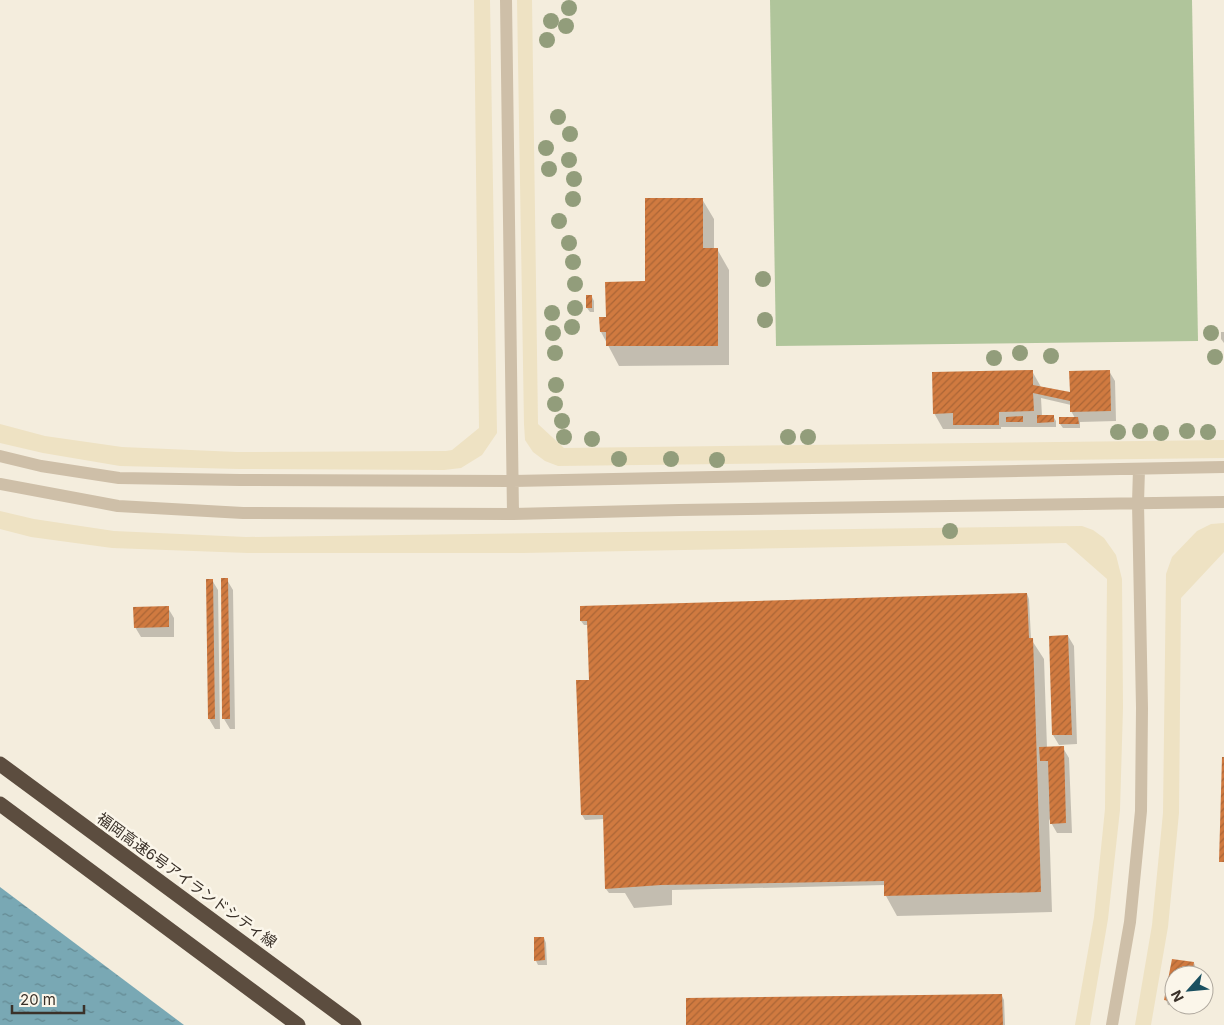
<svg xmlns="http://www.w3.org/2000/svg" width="1224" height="1025" viewBox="0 0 1224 1025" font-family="Inter,'Noto Sans JP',sans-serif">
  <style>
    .green { fill: #b0c59b }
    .plaza { fill: #eee2c3 }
    .water { fill: url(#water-ripples) }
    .shadow { fill: #0003 }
    .building { fill: url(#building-hatch) }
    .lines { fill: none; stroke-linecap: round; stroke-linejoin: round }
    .minor { stroke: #cebfa8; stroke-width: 12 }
    .highway { stroke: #5c4d3f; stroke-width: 15 }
    .tree { fill: #929d7b }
    .labels { text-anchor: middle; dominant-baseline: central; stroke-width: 5; stroke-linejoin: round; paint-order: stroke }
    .street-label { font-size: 15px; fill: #3a3129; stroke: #fbf6ea }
  </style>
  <defs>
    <pattern id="water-ripples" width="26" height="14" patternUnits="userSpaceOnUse" patternTransform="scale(1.25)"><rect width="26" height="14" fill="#79a8b4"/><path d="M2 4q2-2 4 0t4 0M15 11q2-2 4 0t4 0" fill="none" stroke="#648992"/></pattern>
    <pattern id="building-hatch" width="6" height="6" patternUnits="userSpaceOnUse" patternTransform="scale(1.25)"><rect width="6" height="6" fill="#d07a40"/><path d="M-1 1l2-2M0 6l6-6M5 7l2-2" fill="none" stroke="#aa6536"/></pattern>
  </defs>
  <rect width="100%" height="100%" fill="#f4eddd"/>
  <path class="green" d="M770,0H1192L1198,341L776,346Z"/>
  <path class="plaza" d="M474,0H490L497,433L482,455L461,468L444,470L239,469L120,466L43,453L0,443V424L45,436L122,447L237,452L446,451L452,450L479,428Z
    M517,0H532L538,424L564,448L1224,440V458L558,466L545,461L533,452L525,440L524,424Z
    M0,511L34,519L114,531L246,537L1082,526L1093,530L1104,538L1116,555L1122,579L1123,708L1120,810L1108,919L1090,1025H1075L1094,917L1105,809L1107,579L1066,543L523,553H248L112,548L31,537L0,529Z
    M1224,523V552L1181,598L1179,813L1168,927L1151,1025H1135L1152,925L1163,813L1166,574L1172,557L1197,531L1211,524Z"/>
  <path class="water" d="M0,887L184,1025H0Z"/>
  <path class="shadow" d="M702,199L714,219V249H717L729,270V365L619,366L601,332L607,318L646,283Z
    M592,297L594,301V312H590L587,308Z
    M1221,332H1224V343L1221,339Z
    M1032,371L1041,387L1069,393L1109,371L1115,381L1116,421L1080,422V428H1063L1060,424L1075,418L1071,411V405L1041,398L1042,416H1053L1056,421V427H1001V429H943L934,413Z
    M212,580L218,590L220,729H215L209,719Z
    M222,580H227L233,590L235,729H230L224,719Z
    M1027,594L1029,599L1031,639L1044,659L1047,748H1063L1069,758L1072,833H1057L1049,819L1052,912L897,916L886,896L885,885L672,890V905L634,908L625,893H609L606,889L604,819L585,820L582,815L591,681L588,625H584L581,621Z
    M168,608L174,618V637H141L135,627Z
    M1068,636L1074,646L1077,744L1059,745L1053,735Z
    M544,938L546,943L547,965H538L536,961Z
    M1173,960L1194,963L1196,968L1195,975H1174V1005H1191L1190,1008L1168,1005L1166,1000Z
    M1002,996L1004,1000L1005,1025H687Z"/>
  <path class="building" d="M645,198H703V248H718V346H606V332H600L599,317H606L605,282L645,281Z
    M586,295H592V308H586Z
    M1033,370V385L1070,392L1069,371L1110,370L1111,411L1070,412V401L1033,393L1034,411L999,412V425H953V413L933,414L932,372Z
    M1037,415H1054V422L1037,423Z
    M1023,416V422H1006V417Z
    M1059,417H1078L1079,424H1059Z
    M221,578H228L230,719H222Z
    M206,579H213L215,719H208Z
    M1027,593L1029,638H1033L1041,892L884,896V881L661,885L605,889L603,815H581L576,680H589L587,621H580V606Z
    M169,606V627L134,628L133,607Z
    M1068,635L1072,735H1052L1049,636Z
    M1064,746L1066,823L1050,824L1048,761H1040L1039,747Z
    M1222,757H1224V862H1219Z
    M534,937H544L545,960L534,961Z
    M1172,959L1194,962L1192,975H1174V1002L1164,1000Z
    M1002,994L1003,1025H686V998Z"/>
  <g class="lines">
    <path class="minor" d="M506,0L513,514
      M0,456L41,466L119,478L240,480L513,481L1224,467
      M0,484L118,506L243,513L513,514L679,510L1224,502
      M1112,1025L1130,922L1141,811L1142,708L1138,503L1139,469"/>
    <path class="highway" d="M0,764L354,1025
      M0,804L298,1025"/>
  </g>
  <g class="tree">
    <circle cx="569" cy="8" r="8"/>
    <circle cx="551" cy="21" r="8"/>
    <circle cx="566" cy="26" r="8"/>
    <circle cx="547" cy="40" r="8"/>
    <circle cx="558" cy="117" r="8"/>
    <circle cx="570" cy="134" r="8"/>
    <circle cx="546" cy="148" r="8"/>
    <circle cx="569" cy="160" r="8"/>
    <circle cx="549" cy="169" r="8"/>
    <circle cx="574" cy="179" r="8"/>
    <circle cx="573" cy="199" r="8"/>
    <circle cx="559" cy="221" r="8"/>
    <circle cx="569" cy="243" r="8"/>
    <circle cx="573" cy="262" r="8"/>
    <circle cx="763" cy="279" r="8"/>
    <circle cx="575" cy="284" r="8"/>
    <circle cx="575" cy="308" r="8"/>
    <circle cx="552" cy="313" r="8"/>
    <circle cx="765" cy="320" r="8"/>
    <circle cx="572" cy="327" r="8"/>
    <circle cx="553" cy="333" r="8"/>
    <circle cx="1211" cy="333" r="8"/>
    <circle cx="555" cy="353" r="8"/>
    <circle cx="1020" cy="353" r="8"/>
    <circle cx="1051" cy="356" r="8"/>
    <circle cx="1215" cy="357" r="8"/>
    <circle cx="994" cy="358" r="8"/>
    <circle cx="556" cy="385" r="8"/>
    <circle cx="555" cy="404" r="8"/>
    <circle cx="562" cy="421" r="8"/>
    <circle cx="1140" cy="431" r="8"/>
    <circle cx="1187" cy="431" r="8"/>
    <circle cx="1118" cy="432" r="8"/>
    <circle cx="1208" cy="432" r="8"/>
    <circle cx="1161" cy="433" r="8"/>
    <circle cx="564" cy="437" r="8"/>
    <circle cx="788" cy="437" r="8"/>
    <circle cx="808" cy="437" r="8"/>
    <circle cx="592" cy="439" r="8"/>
    <circle cx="619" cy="459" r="8"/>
    <circle cx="671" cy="459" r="8"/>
    <circle cx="717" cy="460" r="8"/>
    <circle cx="950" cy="531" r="8"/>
  </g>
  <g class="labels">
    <g class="street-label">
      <text transform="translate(187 880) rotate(36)">福岡高速6号アイランドシティ線</text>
    </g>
  </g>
  <g transform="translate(1189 990) rotate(243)"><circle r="24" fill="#fbf6ea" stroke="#aea79d"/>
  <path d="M0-4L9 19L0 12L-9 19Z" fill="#1a5060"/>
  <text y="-8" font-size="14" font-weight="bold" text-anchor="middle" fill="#3a3129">N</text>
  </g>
  <path d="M12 1005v8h72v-8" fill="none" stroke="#3a3129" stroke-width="2.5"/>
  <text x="20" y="1005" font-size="15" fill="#3a3129" stroke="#fbf6ea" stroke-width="4" paint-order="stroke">20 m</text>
</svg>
